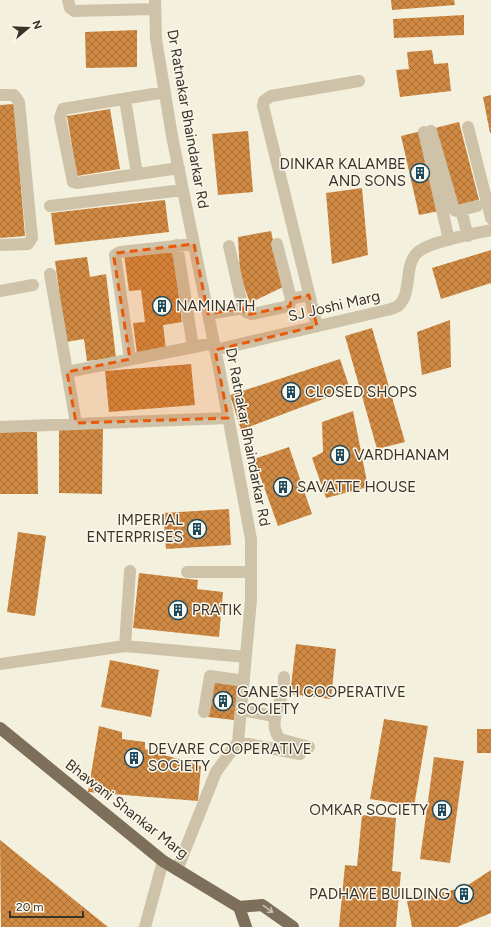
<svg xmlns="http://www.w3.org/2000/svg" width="491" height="927" viewBox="0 0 491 927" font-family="Figtree,sans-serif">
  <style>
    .building { fill: url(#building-cross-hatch) }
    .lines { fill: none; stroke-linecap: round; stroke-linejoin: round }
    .minor { stroke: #cec3a8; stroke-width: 12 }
    .major { stroke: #7d6f59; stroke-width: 12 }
    .oneway { stroke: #c9c1b1 }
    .marked { fill: #e8590c; fill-opacity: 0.2; stroke: #e8590c; stroke-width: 3; stroke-dasharray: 8 5; stroke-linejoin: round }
    .labels { text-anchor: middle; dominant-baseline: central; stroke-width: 3; stroke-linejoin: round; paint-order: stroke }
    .street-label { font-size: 15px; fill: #3a3329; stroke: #fbf8eb }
    .poi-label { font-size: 15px; fill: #3a3329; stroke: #fbf8eb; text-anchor: start }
  </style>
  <defs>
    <pattern id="building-cross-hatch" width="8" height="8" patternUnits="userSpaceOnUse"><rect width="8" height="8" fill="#cf8942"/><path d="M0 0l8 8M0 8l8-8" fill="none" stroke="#a97137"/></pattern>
  </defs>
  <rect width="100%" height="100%" fill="#f4f0de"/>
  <path class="building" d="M391,0H454L455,5L392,10Z
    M464,15V35L394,38L393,19Z
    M137,30V67L86,68L85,32Z
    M432,50L434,64L448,63L451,91L400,97L396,70L409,69L407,52Z
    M491,95V133H490L483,97Z
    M14,104L25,236L0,238V105Z
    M110,109L120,169L77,176L67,116Z
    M459,122L479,200L456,206L435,128Z
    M248,131L253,192L218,195L212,134Z
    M421,131L439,211L419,215L401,136Z
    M362,188L368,255L332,264L326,193Z
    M165,200L169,232L55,245L51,213Z
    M271,231L283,287L250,303L240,275L238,237Z
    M173,248L182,322L163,325L166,349L137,353L133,323L145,322L141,290L129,291L124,254Z
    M491,250V283L441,299L432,268Z
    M87,257L90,277L106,274L116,358L87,361L84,339L66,342L55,261Z
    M450,320L451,367L422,375L417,332Z
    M372,328L405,442L377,449L345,336Z
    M340,359L350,389L241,430L230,395Z
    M191,364L195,405L109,412L105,371Z
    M353,411L368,487L326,498L312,458L323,452L322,422Z
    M59,427H103L102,494L59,493Z
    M0,432H37L38,494H0Z
    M289,447L312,514L278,526L254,459Z
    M229,509L231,545L166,549L163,513Z
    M18,532L46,536L35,616L7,612Z
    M139,573L198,580L197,589L223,592L219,637L133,628Z
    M296,644L336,649L331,699L290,694Z
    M110,660L159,670L151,717L101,707Z
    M213,680L238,684L234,720L208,717Z
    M384,719L428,726L414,806L370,799Z
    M99,726L122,732V739L145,742V749L201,766L198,801L88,792Z
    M477,729H491V753H477Z
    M434,757L464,761L450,863L420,859Z
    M362,815L396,818L392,871L401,872L396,927H339L345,865L357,866Z
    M0,840L108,927H1Z
    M491,870V913L457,927H412L407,901L465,887Z"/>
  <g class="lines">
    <path class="minor" d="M68,0L70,8L74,11L154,9
      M155,0L156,39L172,136L219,368L251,539V600L238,742L216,772L177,870
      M165,92L63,109L60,118L73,182L77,183L179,168
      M0,95H14L19,102L32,238L28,244L0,245
      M125,99L137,174
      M468,127L491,218
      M431,131L454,210L457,211L477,206
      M424,132L449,240
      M50,206L183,190
      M461,210L468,236
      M277,244L291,299
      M177,245L193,347
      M229,246L243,308
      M50,274L76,423
      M0,291L33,285
      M208,314L243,308L246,312L252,314L289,306L291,299L309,295
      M317,326L263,106L264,101L271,96L359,81
      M215,350L387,310C390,309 395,308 398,306C413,293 403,265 418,252C431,241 473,234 491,230
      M130,359L115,255L120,252L194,244
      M67,372L214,343
      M0,427L228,418
      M187,572H251
      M125,646L130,571
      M0,664L125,646L246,657
      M284,677C284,682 284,688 282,693C279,709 268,724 280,739L309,747
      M241,710L274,716
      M204,712L210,676L244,681
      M238,742L300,754
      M145,927L163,861"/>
    <path class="major" d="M0,728L163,861L239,907L262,905L293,927
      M239,907L246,927"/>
  </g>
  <defs><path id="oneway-shaft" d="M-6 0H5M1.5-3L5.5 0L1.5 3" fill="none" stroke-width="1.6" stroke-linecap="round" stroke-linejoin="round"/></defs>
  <use class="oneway" href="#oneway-shaft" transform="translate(268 909) rotate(36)"/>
  <path class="marked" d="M194,244L208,314L243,308L246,315L290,306L291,299L309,295L317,326L215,350L228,418L76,423L67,372L130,359L114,258L117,253Z"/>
  <defs>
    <g id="building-ring" transform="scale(1)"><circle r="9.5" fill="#fbf8eb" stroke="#1b495f" stroke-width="1.5"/><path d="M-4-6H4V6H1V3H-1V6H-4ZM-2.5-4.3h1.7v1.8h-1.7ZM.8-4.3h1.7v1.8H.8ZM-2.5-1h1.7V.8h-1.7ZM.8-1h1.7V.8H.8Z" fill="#1b495f"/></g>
  </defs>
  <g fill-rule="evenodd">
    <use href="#building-ring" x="420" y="173"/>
    <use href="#building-ring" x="162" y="306"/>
    <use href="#building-ring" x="291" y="392"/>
    <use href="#building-ring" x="340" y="455"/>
    <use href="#building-ring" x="283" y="487"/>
    <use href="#building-ring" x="197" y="529"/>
    <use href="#building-ring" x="178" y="610"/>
    <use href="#building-ring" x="223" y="701"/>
    <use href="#building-ring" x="134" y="758"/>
    <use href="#building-ring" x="442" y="810"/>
    <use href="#building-ring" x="464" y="894"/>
  </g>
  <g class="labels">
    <g class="street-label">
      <text transform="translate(188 119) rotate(80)">Dr Ratnakar Bhaindarkar Rd</text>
      <text transform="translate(334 306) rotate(-13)">SJ Joshi Marg</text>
      <text transform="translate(248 437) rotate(79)">Dr Ratnakar Bhaindarkar Rd</text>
      <text transform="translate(127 809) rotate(38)">Bhawani Shankar Marg</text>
    </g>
    <g class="poi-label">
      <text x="406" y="164" text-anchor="end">DINKAR KALAMBE<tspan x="406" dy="17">AND SONS</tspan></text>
      <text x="176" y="306">NAMINATH</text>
      <text x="305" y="392">CLOSED SHOPS</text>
      <text x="354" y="455">VARDHANAM</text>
      <text x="297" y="487">SAVATTE HOUSE</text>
      <text x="183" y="520" text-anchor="end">IMPERIAL<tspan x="183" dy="17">ENTERPRISES</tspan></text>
      <text x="192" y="610">PRATIK</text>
      <text x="237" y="692">GANESH COOPERATIVE<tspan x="237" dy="17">SOCIETY</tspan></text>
      <text x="148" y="749">DEVARE COOPERATIVE<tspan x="148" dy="17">SOCIETY</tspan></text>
      <text x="428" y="810" text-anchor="end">OMKAR SOCIETY</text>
      <text x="450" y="894" text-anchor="end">PADHAYE BUILDING</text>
    </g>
  </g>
  <g transform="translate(28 28) rotate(71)" stroke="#fbf8eb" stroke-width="3" paint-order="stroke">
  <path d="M0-3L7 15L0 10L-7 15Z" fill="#3a3329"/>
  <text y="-6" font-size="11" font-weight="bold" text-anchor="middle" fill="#3a3329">N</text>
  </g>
  <path d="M10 911v6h73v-6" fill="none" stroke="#3a3329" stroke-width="2"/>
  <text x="16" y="911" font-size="12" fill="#3a3329" stroke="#fbf8eb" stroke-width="3" paint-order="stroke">20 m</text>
</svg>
